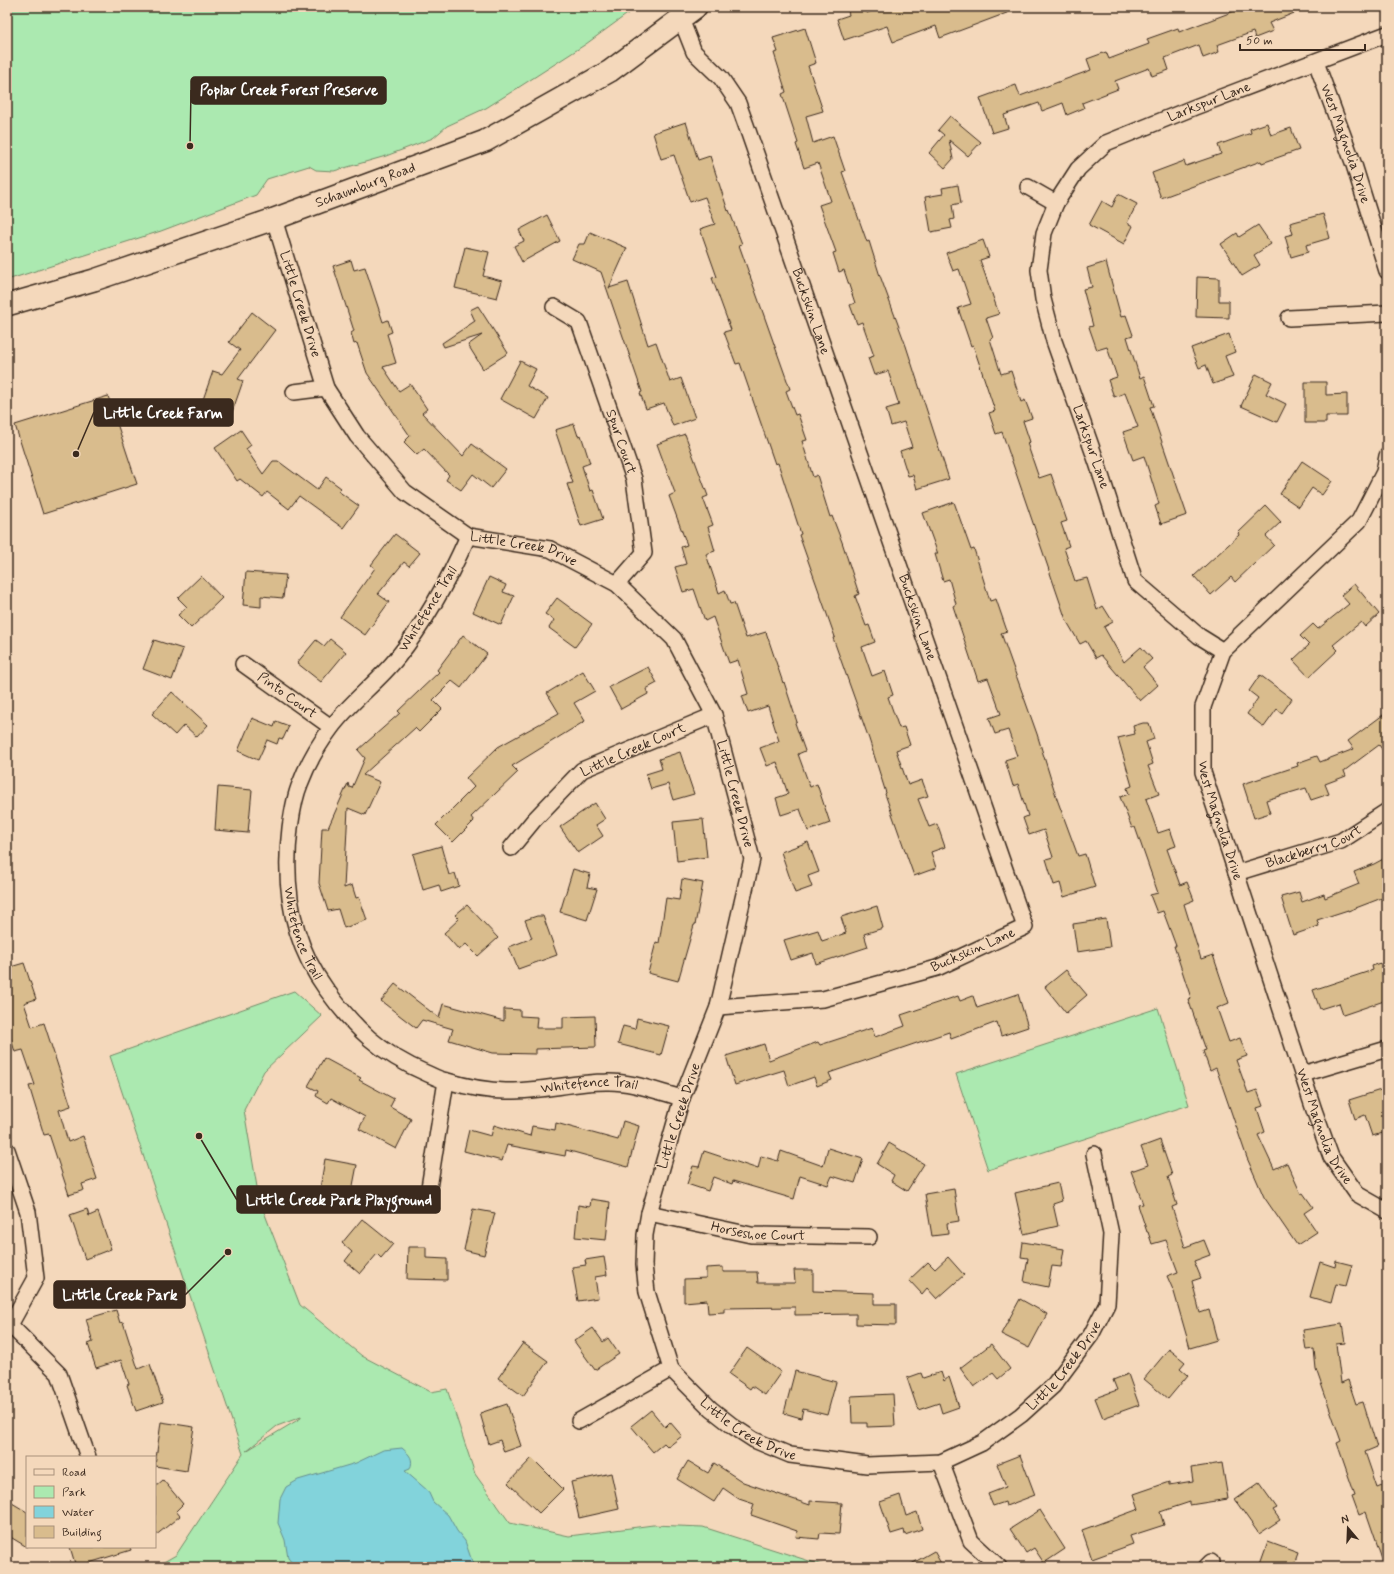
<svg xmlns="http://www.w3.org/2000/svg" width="1394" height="1574" viewBox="0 0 1394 1574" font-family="Mynerve,sans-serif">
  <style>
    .green { fill: #abe9b0; stroke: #738a67; fill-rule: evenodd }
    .water { fill: #82d3db; stroke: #668f8f }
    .building { fill: #d9bc8d; stroke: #3b2a1e }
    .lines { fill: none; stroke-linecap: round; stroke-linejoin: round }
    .street-casing { stroke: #3b2a1e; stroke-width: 18 }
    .secondary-casing { stroke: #3b2a1e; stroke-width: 24 }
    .street { stroke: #f4d8bb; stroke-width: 15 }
    .secondary { stroke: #f4d8bb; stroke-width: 21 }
    .labels { text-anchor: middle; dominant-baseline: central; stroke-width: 3; stroke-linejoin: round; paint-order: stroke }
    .street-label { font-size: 14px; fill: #3b2a1e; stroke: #f4d8bb }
    .leader { fill: none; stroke: #3b2a1e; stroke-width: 1.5 }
    .callout-dot { fill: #3b2a1e; stroke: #f4d8bb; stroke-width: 1.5 }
    .callout { fill: #3b2a1e; stroke: #3b2a1e; stroke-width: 1.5 }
    .callout-label { font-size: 15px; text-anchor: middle; font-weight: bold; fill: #fff }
  </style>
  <rect width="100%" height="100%" fill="#f4d8bb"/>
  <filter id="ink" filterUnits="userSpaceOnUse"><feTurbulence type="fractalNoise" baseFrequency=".025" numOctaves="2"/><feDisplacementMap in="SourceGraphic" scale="8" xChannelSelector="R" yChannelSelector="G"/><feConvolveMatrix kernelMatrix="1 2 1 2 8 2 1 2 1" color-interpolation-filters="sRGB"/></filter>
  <g filter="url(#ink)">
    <path class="green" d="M7,7H637L586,44L513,91L486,108L447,126L433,138L386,156L334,171L316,170L309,166L267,179L256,195L161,231L7,280Z
      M294,991L322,1016L264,1071L244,1110L259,1199L300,1305L362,1356L431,1392L447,1389L475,1474L510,1523L569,1536L653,1525L703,1527L828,1567H155L176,1555L243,1454L110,1056ZM301,1417V1418L246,1451L277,1426Z
      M1158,1008L1189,1105L988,1170L956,1074Z"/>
    <path class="water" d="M402,1448C410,1455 414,1459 410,1469L405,1471L428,1491L433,1502L448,1515L457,1531L465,1541L474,1567H291L292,1563L288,1558L285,1540L278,1523L280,1499L286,1487L298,1480L356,1463L383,1450Z"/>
    <path class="building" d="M847,7H865L867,13L882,7H1020V8L940,38L936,26L893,42L887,26L844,40L837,19L849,15Z
      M1245,7L1307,8L1269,23L1273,31L1255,38L1253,32L1217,45L1219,52L1203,58L1199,45L1165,58L1169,70L1152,76L1149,68L1115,81L1118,89L1082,103L1084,108L1067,115L1063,103L1042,111L1039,103L1004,115L1008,128L992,133L980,98L1016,85L1020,96L1091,70L1087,59L1106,52L1109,59L1149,44L1147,39L1178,28L1179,32Z
      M805,28L816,63L808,66L823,111L806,116L813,143L833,136L845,171L842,172L867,242L869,241L879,273L906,346L949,479L917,489L913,475L908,476L900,451L912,447L904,422L891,426L886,409L899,405L888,371L874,375L868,358L874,356L862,322L857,324L850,305L855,303L844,270L839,272L833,253L836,252L819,205L831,201L818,163L804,168L796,144L798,143L782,94L786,92L774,53L778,52L773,38Z
      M950,116L981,142L968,156L949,140L953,159L945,168L929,153L944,135L938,130Z
      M686,122L698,160L710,156L728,211L729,210L742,244L739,245L790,389L786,391L795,415L798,414L807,440L802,441L813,477L817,475L830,517L832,516L842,542L859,594L855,596L866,626L869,625L875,642L862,647L872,676L885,671L893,695L888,697L899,728L904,727L910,745L896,750L908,785L922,780L928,796L918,799L929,827L937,824L945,847L931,852L936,868L914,876L885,794L886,793L869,739L833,638L835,637L799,535L801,534L778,463L775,464L740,363L736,364L724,332L731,330L712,278L717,277L700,229L715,224L705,197L690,202L674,155L661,159L653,133Z
      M1267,123L1271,135L1291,128L1299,150L1262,163L1261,161L1161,198L1152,173L1184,161L1186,166L1221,154L1218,145L1251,133L1250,129Z
      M958,185L961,203L952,205L954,219L950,220L952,228L931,232L925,197L943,194L942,188Z
      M1118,194L1137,204L1127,223L1133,226L1124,244L1089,225L1102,201L1112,207Z
      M1323,214L1330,238L1306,245L1308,252L1291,257L1285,236L1293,234L1290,223Z
      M547,215L560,241L522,262L514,246L524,241L519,230Z
      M1258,225L1271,244L1254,255L1260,265L1242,276L1221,244L1237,233L1239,237Z
      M590,232L627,248L609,288L628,282L648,345L656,342L670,382L681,378L695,418L673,426L664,403L646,409L640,393L642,392L601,272L572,259L579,244H585Z
      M983,240L989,257L980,260L999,314L986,318L993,338L990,339L1001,374L1011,371L1021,402L1025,400L1032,418L1023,421L1030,442L1027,443L1039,478L1051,474L1067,521L1061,523L1069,546L1064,548L1075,581L1087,578L1097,610L1103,606L1113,622L1104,627L1124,662L1141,647L1152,659L1143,667L1158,685L1140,701L1101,655L1096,658L1086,641L1080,644L1066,620L1002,432L996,434L989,413L995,411L973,345L971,346L958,308L971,304L959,269L953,271L946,253Z
      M465,247L489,252L483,276L502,281L497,298L455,288Z
      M351,260L354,270L365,267L383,322L388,320L392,332L387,334L396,363L383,367L399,391L410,384L427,409L422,413L463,456L472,444L506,469L491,488L473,474L461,490L446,480L449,475L424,449L417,455L404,442L410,436L367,373L357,343L354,344L351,333L354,331L333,266Z
      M1106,262L1121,317L1126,315L1133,335L1127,337L1140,378L1144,376L1154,406L1150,407L1187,515L1161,524L1155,506L1159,504L1144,456L1133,460L1123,432L1138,427L1125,393L1114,397L1108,380L1117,377L1107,347L1097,350L1089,327L1093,326L1083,289L1092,287L1087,268Z
      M1197,277L1219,278V301H1229V318L1196,317Z
      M478,306L508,353L483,369L468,345L482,335L444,347L442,343L475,321L470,310Z
      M252,312L275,330L238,379L243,381L229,421L199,411L213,371L222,374L240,350L229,342Z
      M1229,334L1235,352L1225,356L1233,377L1213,384L1206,365L1199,368L1191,348Z
      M520,361L536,369L527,386L548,398L536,419L500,399Z
      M1256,374L1272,382L1266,394L1286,404L1277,422L1241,406Z
      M1305,382H1326V395L1347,394V416H1326V423H1305Z
      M108,396L137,484L43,514L15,425Z
      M574,424L578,436L581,435L590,463L582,466L590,491L593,490L603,519L581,526L567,484L573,483L555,430Z
      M241,430L251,445L246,449L263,474L273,461H278L317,490L326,477L341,488L338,491L359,506L343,528L299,496L289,509L267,492L263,497L240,479L237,481L215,448Z
      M685,434L708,496L703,498L713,525L708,527L715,551L706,554L719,593L725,590L730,604L734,603L746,638L766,632L783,683L784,682L797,722L795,723L805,751L798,754L810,787L817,784L830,823L808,831L800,809L781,815L776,798L788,794L777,762L767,766L760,748L779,741L768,706L748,713L742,696L748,694L738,660L729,663L713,617L705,621L694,589L683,592L675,567L686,564L681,547L687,545L669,496L675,493L657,444Z
      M1302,461L1332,481L1322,495L1312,488L1299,507L1280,494Z
      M954,502L971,550L974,549L990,601L996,599L1007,631L1001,633L1037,734L1057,799L1078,856L1085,854L1095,887L1064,897L1060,883L1054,885L1046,859L1053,857L1044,830L1029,835L1023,818L1028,816L1018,784L1013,786L1005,760L1017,756L1008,730L995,734L989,718L1001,714L988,678L978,681L953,606L956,604L949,579L943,581L935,554H938L923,513Z
      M1266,506L1281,522L1266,536L1274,545L1235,582L1231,577L1211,595L1194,576L1239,535L1238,533Z
      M395,534L420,553L409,566L404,562L378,594L389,602L365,635L340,617L375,568L371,565Z
      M246,572L286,575L283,598L261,596V607L243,605Z
      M201,576L222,598L191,628L178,615L187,607L178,598Z
      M489,577L506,585L503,592L514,596L501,625L473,612Z
      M1354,584L1379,614L1365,627L1361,622L1333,645L1338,650L1309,677L1293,660L1309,645L1300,636L1313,624L1318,629L1349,604L1341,595Z
      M557,598L592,624L575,647L549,628L554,620L545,614Z
      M463,635L487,654L461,688L452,681L433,700L442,709L419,732L415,728L363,775L380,782L365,815L348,808L344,888L352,885L356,898L359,897L367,920L344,928L338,909L328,911L319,883L322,828H328L348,783L349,787L352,788L365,758L358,750L400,713L398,711L439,672L437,670Z
      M330,639L346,652L321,682L297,663L316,640L324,646Z
      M154,640L183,649L172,680L143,669Z
      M648,667L657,683L646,689L648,694L621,709L609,687Z
      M583,671L595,691L574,703L585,721L512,766L518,772L471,817L474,821L453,842L436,825L474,787L466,778L498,747L559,713L547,693Z
      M1260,675L1292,699L1282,713L1277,709L1264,727L1247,714L1258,698L1249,691Z
      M172,692L208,725L197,737L184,725L175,735L152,714Z
      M1387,712V756L1379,745L1344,771L1346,776L1325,784L1329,794L1311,800L1306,788L1266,800L1270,813L1254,818L1243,784L1298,766L1297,763L1317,756L1320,762L1354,749L1348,741Z
      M252,718L274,727L276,721L289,726L283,739L279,738L277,744L267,740L258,760L238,751Z
      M1143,723H1149L1154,739L1146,742L1153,764L1148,766L1159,794L1146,799L1158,833L1170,829L1176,846L1167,849L1180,885L1187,882L1194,900L1184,904L1201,959L1213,955L1229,1003L1217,1008L1229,1042L1240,1038L1247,1056L1236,1060L1248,1093L1257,1090L1263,1106L1257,1108L1265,1132L1258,1135L1274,1169L1287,1163L1301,1194L1303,1193L1313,1207L1304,1213L1317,1232L1297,1245L1264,1197L1247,1158L1216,1068L1210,1071L1203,1051L1206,1050L1188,999L1191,998L1174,946H1176L1163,911L1157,913L1150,895L1158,893L1135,827L1132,828L1120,797L1129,794L1127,788L1132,786L1118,738L1135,734L1133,726Z
      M680,752L694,794L673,800L668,784L651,789L646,774L662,769L659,759Z
      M218,787L252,790L248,833L215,830Z
      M595,803L605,819L596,825L603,836L578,853L560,827Z
      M703,819L707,857L677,861L673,822Z
      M808,842L819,872L808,876L812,887L795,893L781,852Z
      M441,846L449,875L455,873L459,886L441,892L439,885L423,890L413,854Z
      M1387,857V896L1348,911V910L1317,920L1319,926L1293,935L1281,897L1299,892L1302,902L1324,894L1325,898L1359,884L1354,872L1374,864Z
      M573,869L590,874L587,887L597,889L587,920L560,912Z
      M682,879L703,883L695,925H694L678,981L648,973L656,942L659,943L666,898L679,900Z
      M467,905L498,938L478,956L466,944L459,950L444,933L459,919L455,915Z
      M877,906L883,928L864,934L868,947L816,964L813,953L791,960L784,940L818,930L822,941L846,933L841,917Z
      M537,916H543L557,955L518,969L509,947L532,938L525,920Z
      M1106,919L1110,947L1077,952L1073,924Z
      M1387,961V1003L1384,1004V1001L1343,1015L1339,1003L1320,1009L1313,990L1373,970L1372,966Z
      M24,963L36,999L24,1003L32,1027L44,1023L71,1106L59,1110L68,1142L83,1136L97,1179L82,1184L84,1190L69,1195L49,1134L44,1135L29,1086L35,1085L23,1050L15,1052L7,1026V968Z
      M1066,970L1087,995L1066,1013L1045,987Z
      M395,984L439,1018L443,1004L504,1021V1009L520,1010V1016L537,1017L536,1028H563V1017L595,1016L596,1047L536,1049V1054L493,1053L449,1040L453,1029L422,1020L416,1028L381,1001Z
      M1018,994L1028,1027L1001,1036L997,1022L951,1039L949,1032L829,1073L832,1080L817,1086L814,1077L789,1086L784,1070L735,1085L726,1056L764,1044L769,1060L818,1042L820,1045L872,1028L875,1037L905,1026L901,1015L958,996L960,1001L973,996L977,1008Z
      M637,1018L669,1026L661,1055L618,1044L623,1026L635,1029Z
      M324,1058L361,1078L359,1080L394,1099L390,1107L411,1119L396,1149L359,1129L365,1117L331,1098L328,1103L316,1096L318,1091L308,1086Z
      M1387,1088V1132L1372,1136L1365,1115L1355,1119L1349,1100Z
      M623,1121L639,1126L628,1167L566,1150L565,1156L507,1145L502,1161L464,1151L469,1130L491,1136L494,1125L530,1136L532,1126L555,1130L556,1123L618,1140Z
      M1160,1140L1172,1175L1168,1177L1177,1205L1172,1207L1185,1247L1204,1240L1210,1255L1194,1261L1201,1278L1192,1281L1200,1313L1209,1310L1217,1340L1190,1348L1174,1292L1167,1276L1178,1272L1166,1240L1152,1244L1148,1232H1147L1138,1205L1143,1204L1131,1171L1148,1165L1141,1147Z
      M889,1143L924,1164L907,1191L891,1181L894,1175L877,1164Z
      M828,1148L863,1159L855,1183L832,1176L828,1185L800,1176L794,1199L733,1181L732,1184L713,1177L708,1191L687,1184L693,1166L699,1167L704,1151L758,1169L761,1156L778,1161L781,1151L823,1166Z
      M325,1159L357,1165L349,1206L318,1200Z
      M1058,1183L1062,1201L1053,1204L1058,1226L1024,1234L1015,1193Z
      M954,1189L959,1221L947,1223L948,1234L932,1236L925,1194Z
      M591,1199L610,1202L606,1240L575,1237L578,1205L590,1207Z
      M87,1209L89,1216L98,1212L111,1249L85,1259L70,1215Z
      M473,1209L495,1213L484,1255L464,1250Z
      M362,1219L393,1244L381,1258L377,1254L360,1274L345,1261L352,1252L342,1243Z
      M1023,1242L1064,1249L1061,1267L1052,1266L1048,1287L1024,1282L1028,1258L1021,1257Z
      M408,1247H426V1258L447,1259V1280L407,1279Z
      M604,1257L607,1275L595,1277L598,1298L578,1301L572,1267L586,1265L585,1260Z
      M948,1257L964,1275L937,1299L927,1288L922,1294L909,1280L928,1262L935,1269Z
      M1336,1261L1352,1265L1346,1286L1336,1284L1331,1303L1310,1297L1320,1262L1335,1267Z
      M723,1267V1272H757L758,1283H795L794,1270H813V1291L874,1293V1304H896V1325L856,1324V1314L795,1315V1307L724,1308V1312L708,1313L707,1300L684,1302V1279L706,1278V1268Z
      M1020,1299L1047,1314L1029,1348L1001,1334Z
      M116,1310L120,1323L123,1322L138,1369L150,1364L163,1402L136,1411L127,1385L129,1384L121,1360L96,1368L88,1344L93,1342L86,1319Z
      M1342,1324L1345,1343L1336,1344L1341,1383L1348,1380L1356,1404L1363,1402L1377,1447L1365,1452L1377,1487L1387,1483V1567H1385L1366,1512L1359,1515L1352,1496L1355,1495L1337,1443L1341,1441L1316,1369L1314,1349L1306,1350L1303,1330Z
      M593,1328L603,1342L608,1338L619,1354L595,1370L574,1341Z
      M523,1343L548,1361L523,1396L498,1378Z
      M991,1344L1010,1369L998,1379L993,1373L974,1387L960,1368Z
      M747,1348L781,1372L765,1395L752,1386L750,1389L729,1374Z
      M1169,1349L1185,1362L1180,1368L1188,1375L1168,1399L1144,1379Z
      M795,1371L836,1382L827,1415L803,1409L801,1418L784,1413Z
      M941,1372L944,1381L949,1377L959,1407L942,1413L939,1403L918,1410L907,1378L921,1373L923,1378Z
      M1128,1374L1139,1405L1103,1418L1095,1398L1117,1390L1113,1380Z
      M893,1394L895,1426L867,1427V1423H852L851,1396Z
      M507,1404L521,1446L504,1452L500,1440L489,1444L480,1413Z
      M651,1410L665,1427L670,1422L682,1436L668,1447L664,1443L653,1452L631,1426Z
      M161,1422L194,1427L187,1471L155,1466Z
      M1020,1455L1035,1495L1006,1506L1005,1502L993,1506L988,1494L1006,1487L997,1464Z
      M532,1458L563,1489L539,1513L508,1483Z
      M688,1461L708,1473L714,1463L743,1482L810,1505V1501L842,1503L839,1534L820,1533L819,1539L796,1537L797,1531L751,1515L754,1504L739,1499L723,1488L714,1502L677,1479Z
      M1222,1463L1228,1499L1190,1505V1502L1160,1512L1164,1525L1130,1536L1133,1544L1092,1559L1082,1530L1139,1509L1134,1494L1169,1482V1485L1193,1481L1191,1468Z
      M611,1473L619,1509L579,1518L571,1482Z
      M163,1480L183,1504L176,1511L180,1516L155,1536V1487Z
      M1259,1483L1277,1508L1273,1510L1280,1520L1259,1534L1235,1500Z
      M900,1495L906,1516L917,1512L922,1529L905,1535L904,1530L891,1534L880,1502Z
      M7,1500L27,1512V1547L7,1535Z
      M1040,1510L1065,1549L1044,1563L1034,1548L1026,1553L1010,1529Z
      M1268,1542L1298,1553L1293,1567H1259Z
      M70,1547H130L131,1550L76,1567Z
      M934,1551L943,1567H906Z"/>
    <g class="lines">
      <g class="street-casing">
        <g id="street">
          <path id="s1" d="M681,19L694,52L721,78L738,103L746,125L1025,927L937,968L823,999L718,1007"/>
          <path id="s2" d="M1316,62L1354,165L1387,271"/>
          <path d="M1028,187L1056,203"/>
          <path id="s3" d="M274,219L326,388L357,436L405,492L468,536L550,549L617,584L674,639L714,715L752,859L718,1007L682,1098L649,1213L645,1235L644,1265L647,1292L671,1369L711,1409L734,1427L754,1440L790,1455L867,1465L941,1462L982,1443L1021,1415L1053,1386L1091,1335L1107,1304L1111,1234L1094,1154"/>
          <path id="s4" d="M554,307L579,322L634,479L644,553L617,584"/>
          <path d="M1289,318L1387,313"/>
          <path d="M294,392L326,388"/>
          <path id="s5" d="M1387,456L1384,472L1359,521L1223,651L1203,707V772L1314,1110L1331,1157L1357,1194L1387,1211"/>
          <path id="s6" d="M468,536C449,579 427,621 397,658C377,683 350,702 331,728C319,744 307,765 300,784C294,798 292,814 290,828C283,886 291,941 326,989C354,1028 381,1054 426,1073C433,1076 440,1080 447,1081C464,1086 489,1091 506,1091C540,1092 573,1082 606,1082C632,1081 658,1092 682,1098"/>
          <path id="s7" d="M1223,651L1199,636L1135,581L1097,463L1054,341L1043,299L1039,270L1044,233L1056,203L1078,169L1106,143L1195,107L1387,34"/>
          <path id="s8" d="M243,664L331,727"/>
          <path d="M511,848L534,820L582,770L714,715"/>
          <path id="s9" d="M1236,873L1341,841L1387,811"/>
          <path d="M1303,1074L1387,1049"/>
          <path d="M7,1150L28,1212L36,1278L10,1325L7,1328"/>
          <path d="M428,1194L446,1081"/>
          <path id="s10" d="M649,1213L751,1235L869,1237"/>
          <path d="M10,1325L59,1374L88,1457"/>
          <path d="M579,1421L671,1369"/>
          <path d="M941,1462L971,1541L999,1567"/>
          <path d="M1206,1567L1211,1562"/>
        </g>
      </g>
      <g class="secondary-casing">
        <g id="secondary">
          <path id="s11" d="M7,305L94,280L274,219L485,141L610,71L696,7"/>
        </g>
      </g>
      <use href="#street" class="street"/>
      <use href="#secondary" class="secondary"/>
    </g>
  </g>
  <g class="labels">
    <g class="street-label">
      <text stroke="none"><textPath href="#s7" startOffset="698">Larkspur Lane</textPath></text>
      <text stroke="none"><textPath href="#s2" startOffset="87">West Magnolia Drive</textPath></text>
      <text stroke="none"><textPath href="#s11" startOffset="378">Schaumburg Road</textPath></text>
      <text stroke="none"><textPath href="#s3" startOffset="89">Little Creek Drive</textPath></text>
      <text stroke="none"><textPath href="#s1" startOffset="324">Buckskin Lane</textPath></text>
      <text stroke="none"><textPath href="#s4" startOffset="156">Spur Court</textPath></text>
      <text transform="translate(1091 447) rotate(71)">Larkspur Lane</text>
      <text stroke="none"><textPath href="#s3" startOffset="442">Little Creek Drive</textPath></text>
      <text transform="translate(428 609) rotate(-58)">Whitefence Trail</text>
      <text stroke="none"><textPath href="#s1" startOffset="648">Buckskin Lane</textPath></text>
      <text stroke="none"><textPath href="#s8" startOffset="54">Pinto Court</textPath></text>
      <text transform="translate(633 750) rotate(-24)">Little Creek Court</text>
      <text stroke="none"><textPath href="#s3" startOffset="790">Little Creek Drive</textPath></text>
      <text stroke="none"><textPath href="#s5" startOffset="435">West Magnolia Drive</textPath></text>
      <text stroke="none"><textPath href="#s9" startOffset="82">Blackberry Court</textPath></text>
      <text stroke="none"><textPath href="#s6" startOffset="455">Whitefence Trail</textPath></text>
      <text transform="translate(973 950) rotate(-24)">Buckskin Lane</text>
      <text stroke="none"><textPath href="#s6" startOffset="815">Whitefence Trail</textPath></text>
      <text transform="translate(679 1116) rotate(-72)">Little Creek Drive</text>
      <text stroke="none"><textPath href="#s5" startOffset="759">West Magnolia Drive</textPath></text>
      <text stroke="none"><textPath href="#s10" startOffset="111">Horseshoe Court</textPath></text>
      <text stroke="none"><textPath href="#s3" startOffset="1846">Little Creek Drive</textPath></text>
      <text stroke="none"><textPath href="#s3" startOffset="1486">Little Creek Drive</textPath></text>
    </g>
  </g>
  <path class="leader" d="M190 146L191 90M76 454L94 412M199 1136L237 1200M228 1252L185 1295"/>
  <g class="callout-dot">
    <circle cx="190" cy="146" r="4"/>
    <circle cx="76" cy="454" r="4"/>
    <circle cx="199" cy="1136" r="4"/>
    <circle cx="228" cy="1252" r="4"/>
  </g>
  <g class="callout">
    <rect x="191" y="77" width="195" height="27" rx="4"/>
    <rect x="94" y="399" width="139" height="27" rx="4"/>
    <rect x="237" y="1186" width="203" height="27" rx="4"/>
    <rect x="54" y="1281" width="131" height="27" rx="4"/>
  </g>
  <g class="callout-label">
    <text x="289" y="95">Poplar Creek Forest Preserve</text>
    <text x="163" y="418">Little Creek Farm</text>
    <text x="339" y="1205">Little Creek Park Playground</text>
    <text x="120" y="1300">Little Creek Park</text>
  </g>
  <rect width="1394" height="1574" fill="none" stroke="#f4d8bb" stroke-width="24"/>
  <rect x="12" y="12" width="1370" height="1550" fill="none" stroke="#3b2a1e" stroke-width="1.5" filter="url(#ink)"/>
  <rect x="26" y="1456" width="130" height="92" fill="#f4d8bb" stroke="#aa927c"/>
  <rect x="34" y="1469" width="20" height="6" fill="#f4d8bb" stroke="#aa927c"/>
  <text x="62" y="1476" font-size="12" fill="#3b2a1e">Road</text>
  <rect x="34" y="1486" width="20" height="12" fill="#abe9b0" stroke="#aa927c"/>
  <text x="62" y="1496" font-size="12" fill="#3b2a1e">Park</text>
  <rect x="34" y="1506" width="20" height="12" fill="#82d3db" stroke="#aa927c"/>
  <text x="62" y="1516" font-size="12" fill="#3b2a1e">Water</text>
  <rect x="34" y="1526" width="20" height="12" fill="#d9bc8d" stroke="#aa927c"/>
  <text x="62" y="1536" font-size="12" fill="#3b2a1e">Building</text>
  <g transform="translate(1348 1528) rotate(341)" stroke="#f4d8bb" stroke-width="3" paint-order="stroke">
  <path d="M0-3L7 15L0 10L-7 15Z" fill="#3b2a1e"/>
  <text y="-6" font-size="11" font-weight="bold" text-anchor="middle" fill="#3b2a1e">N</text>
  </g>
  <path d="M1240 44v6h125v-6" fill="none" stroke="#3b2a1e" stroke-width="2"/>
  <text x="1246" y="44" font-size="12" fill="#3b2a1e" stroke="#f4d8bb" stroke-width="3" paint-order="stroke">50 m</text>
</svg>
